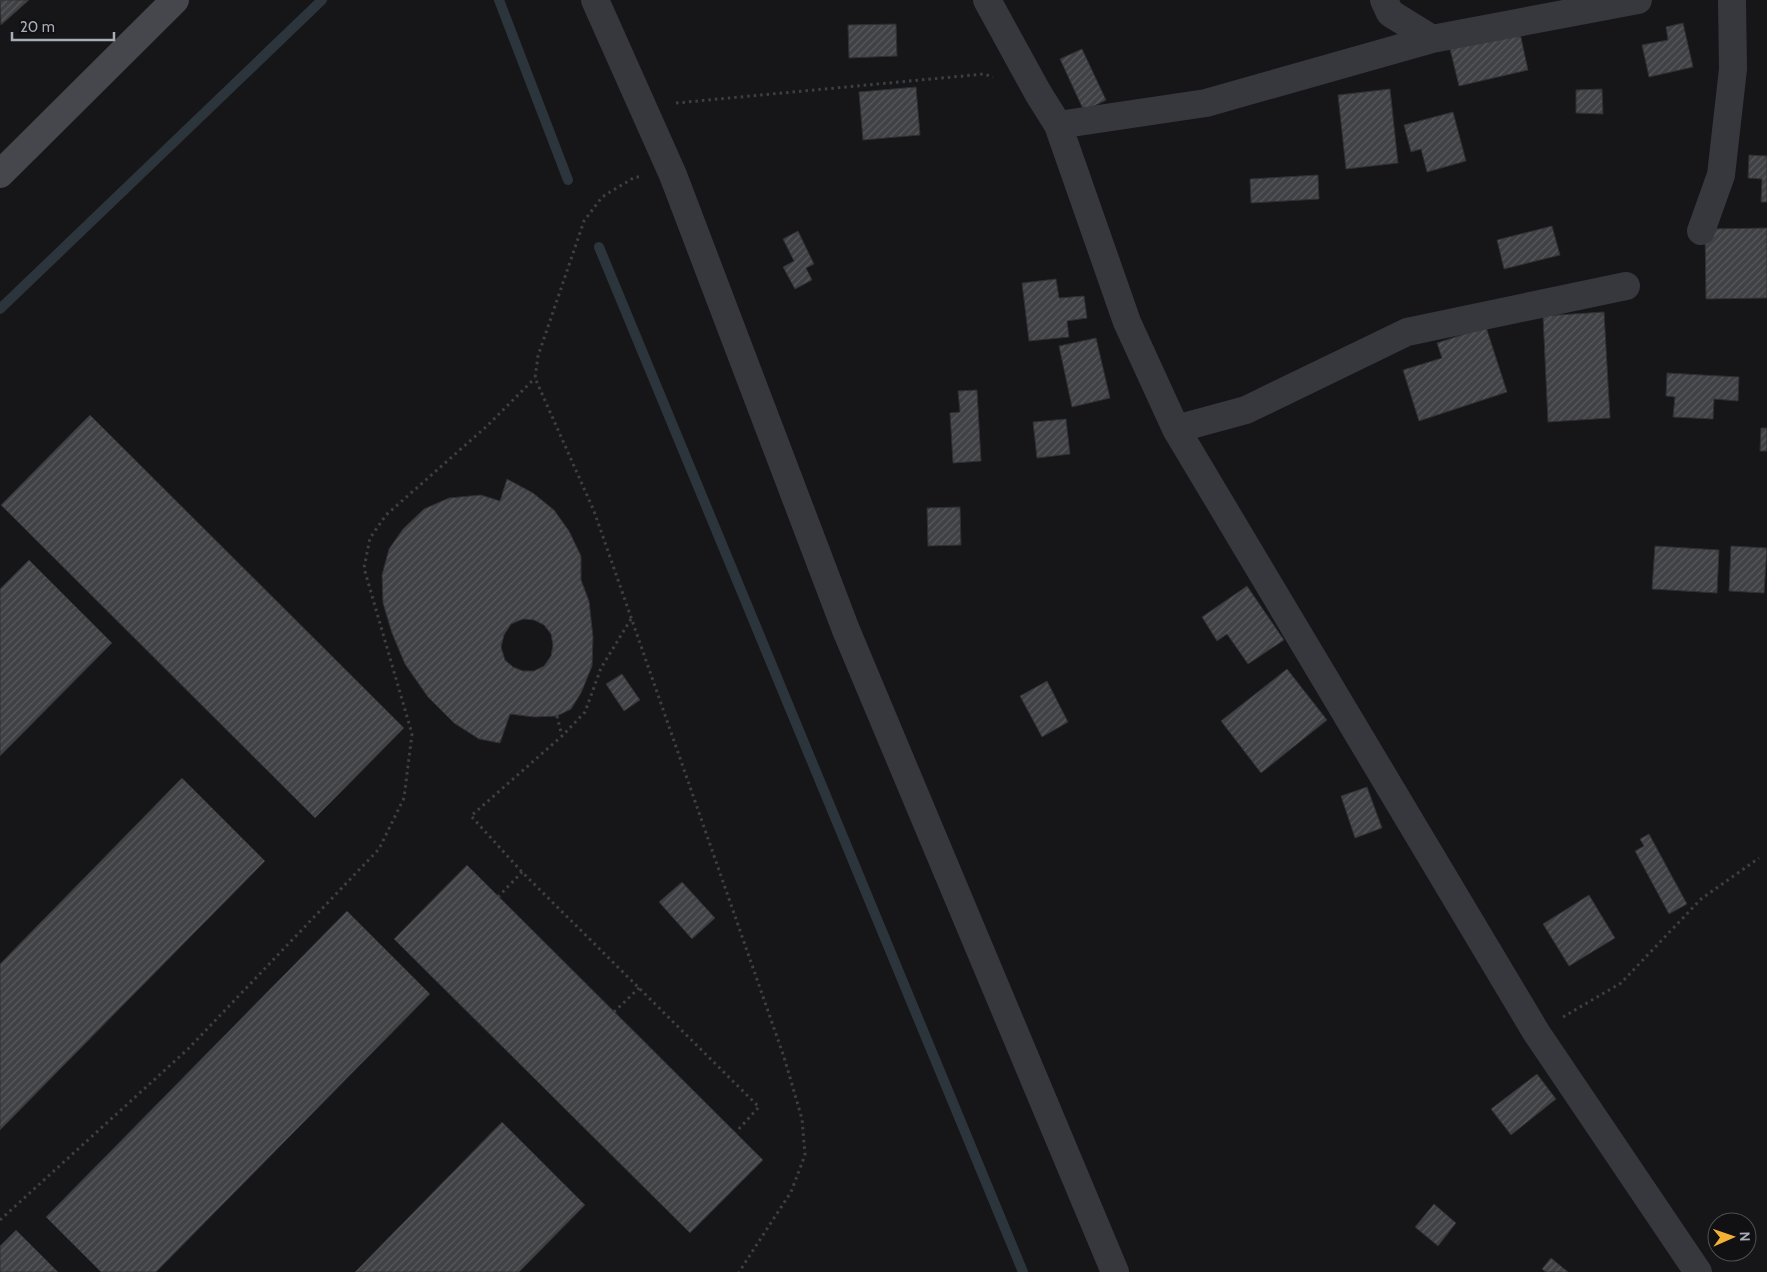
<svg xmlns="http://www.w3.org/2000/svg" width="1767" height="1272" viewBox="0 0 1767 1272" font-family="Cabin,sans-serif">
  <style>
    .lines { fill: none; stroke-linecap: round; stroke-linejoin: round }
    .stream { stroke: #2c353c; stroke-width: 10 }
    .building { fill: url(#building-hatch); stroke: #303034; fill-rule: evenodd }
    .path { stroke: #3d3f44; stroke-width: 3; stroke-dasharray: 2.5 4; stroke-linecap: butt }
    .minor { stroke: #37383d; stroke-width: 28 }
    .secondary { stroke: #45474d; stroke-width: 28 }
  </style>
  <defs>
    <pattern id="building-hatch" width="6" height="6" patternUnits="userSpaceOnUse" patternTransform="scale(1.25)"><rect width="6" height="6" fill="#404145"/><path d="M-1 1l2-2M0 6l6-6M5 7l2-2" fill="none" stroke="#595a5e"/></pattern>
  </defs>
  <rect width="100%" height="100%" fill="#161618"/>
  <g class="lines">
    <path class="stream" d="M499,0L568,180
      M599,247L1023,1272
      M0,309L322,0"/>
  </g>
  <path class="building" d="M0,0H29L1,25Z
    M1683,23L1693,67L1649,77L1642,45L1668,40L1666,27Z
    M896,24L897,56L849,58L848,25Z
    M1520,33L1528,70L1459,86L1450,49Z
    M1082,49L1106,100L1084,111L1060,59Z
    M916,87L920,135L863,140L859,92Z
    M1390,89L1398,163L1346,169L1338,95Z
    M1602,89L1603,114L1576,113V90Z
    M1453,112L1466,161L1427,172L1421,149L1411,152L1404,125Z
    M1749,155L1767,156V202H1761L1762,179L1748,178Z
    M1318,175L1319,199L1251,203L1250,179Z
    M1552,226L1560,255L1504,269L1497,240Z
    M1767,228V298L1706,299L1705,229Z
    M798,231L814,264L806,268L812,280L795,289L783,267L794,261L783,239Z
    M1056,279L1059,298L1084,296L1087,318L1067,321L1069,337L1029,341L1022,283Z
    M1604,312L1610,418L1548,422L1543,316Z
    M1486,327L1507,392L1419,421L1403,370L1442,358L1437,343Z
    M1096,338L1110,398L1072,407L1059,346Z
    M1667,373L1739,377L1738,401L1714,399L1713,419L1673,417L1675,397L1666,396Z
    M977,390L981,461L953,463L950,413L960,412L958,391Z
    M90,415L404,728L315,818L1,505Z
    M1066,419L1070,454L1037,458L1033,422Z
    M1761,428H1767V451H1760Z
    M507,479L533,493L554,510L569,531L581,556V580L589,601L593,637L592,666L581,693L571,709L557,716L534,717L510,714L500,743L479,739L454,723L428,697L405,664L392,633L383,603L382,575L389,549L403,529L424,509L449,498L481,495L500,501ZM523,619L534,620L544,625L551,634L553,645L551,656L544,666L534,671H523L513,667L505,660L501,647L504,635L511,624Z
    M960,507L961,545L928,546L927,508Z
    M1655,546L1719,550L1717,593L1652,589Z
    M1731,546L1767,548L1764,593L1729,591Z
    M29,560L112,643L0,756V589Z
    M1247,586L1284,640L1248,664L1227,634L1217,641L1202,617Z
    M1287,669L1327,720L1261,773L1221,721Z
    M622,674L640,700L624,711L606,684Z
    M1047,681L1068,722L1042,737L1020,696Z
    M182,778L265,861L0,1130V964Z
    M1367,787L1382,828L1355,838L1341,796Z
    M1649,834L1687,904L1669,914L1635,851L1644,846L1640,839Z
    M467,865L763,1160L690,1233L394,939Z
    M682,882L715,918L692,939L659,902Z
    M1589,895L1615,938L1569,966L1543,924Z
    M347,911L430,994L156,1272H101L46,1217Z
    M1537,1074L1556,1099L1511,1135L1491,1109Z
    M502,1122L585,1205L519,1272H355Z
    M1434,1204L1456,1223L1438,1246L1415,1227Z
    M16,1230L58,1272H0V1246Z
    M1551,1258L1568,1272H1546L1542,1269Z"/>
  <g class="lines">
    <path class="path" d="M676,103L984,74L993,77
      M639,177H635L602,197L584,221L538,356L535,378L594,511L784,1057L802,1119L805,1155L791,1192L739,1272
      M631,619L601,668L585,712L562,736L471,816L522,872L759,1107L736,1132
      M557,716L562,736
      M498,897L522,872
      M614,1012L639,988
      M1563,1017L1621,983L1701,899L1759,858
      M0,1220L188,1049L379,849L404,798L412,734L364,568L370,538L386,515L487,426L535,378"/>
    <path class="minor" d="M595,0L673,175L846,630L1115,1272
      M987,0L1038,93L1058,125L1127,322L1176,429L1536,1032L1698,1272
      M1384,0L1390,13L1432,39
      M1058,125L1206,103L1432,39L1638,0
      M1701,231L1721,175L1733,69L1732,0
      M1176,429L1246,410L1407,332L1626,286"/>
    <path class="secondary" d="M0,174L175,0"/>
  </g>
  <g transform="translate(1732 1237) rotate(88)"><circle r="24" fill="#111113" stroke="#4d4f55"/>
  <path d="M0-4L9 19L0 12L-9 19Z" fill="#f2b134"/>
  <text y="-8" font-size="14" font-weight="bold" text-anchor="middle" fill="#a8adb8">N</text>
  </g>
  <path d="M12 32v8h102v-8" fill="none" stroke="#a8adb8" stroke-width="2.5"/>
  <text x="20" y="32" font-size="15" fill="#a8adb8" stroke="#111113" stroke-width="4" paint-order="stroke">20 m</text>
</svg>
